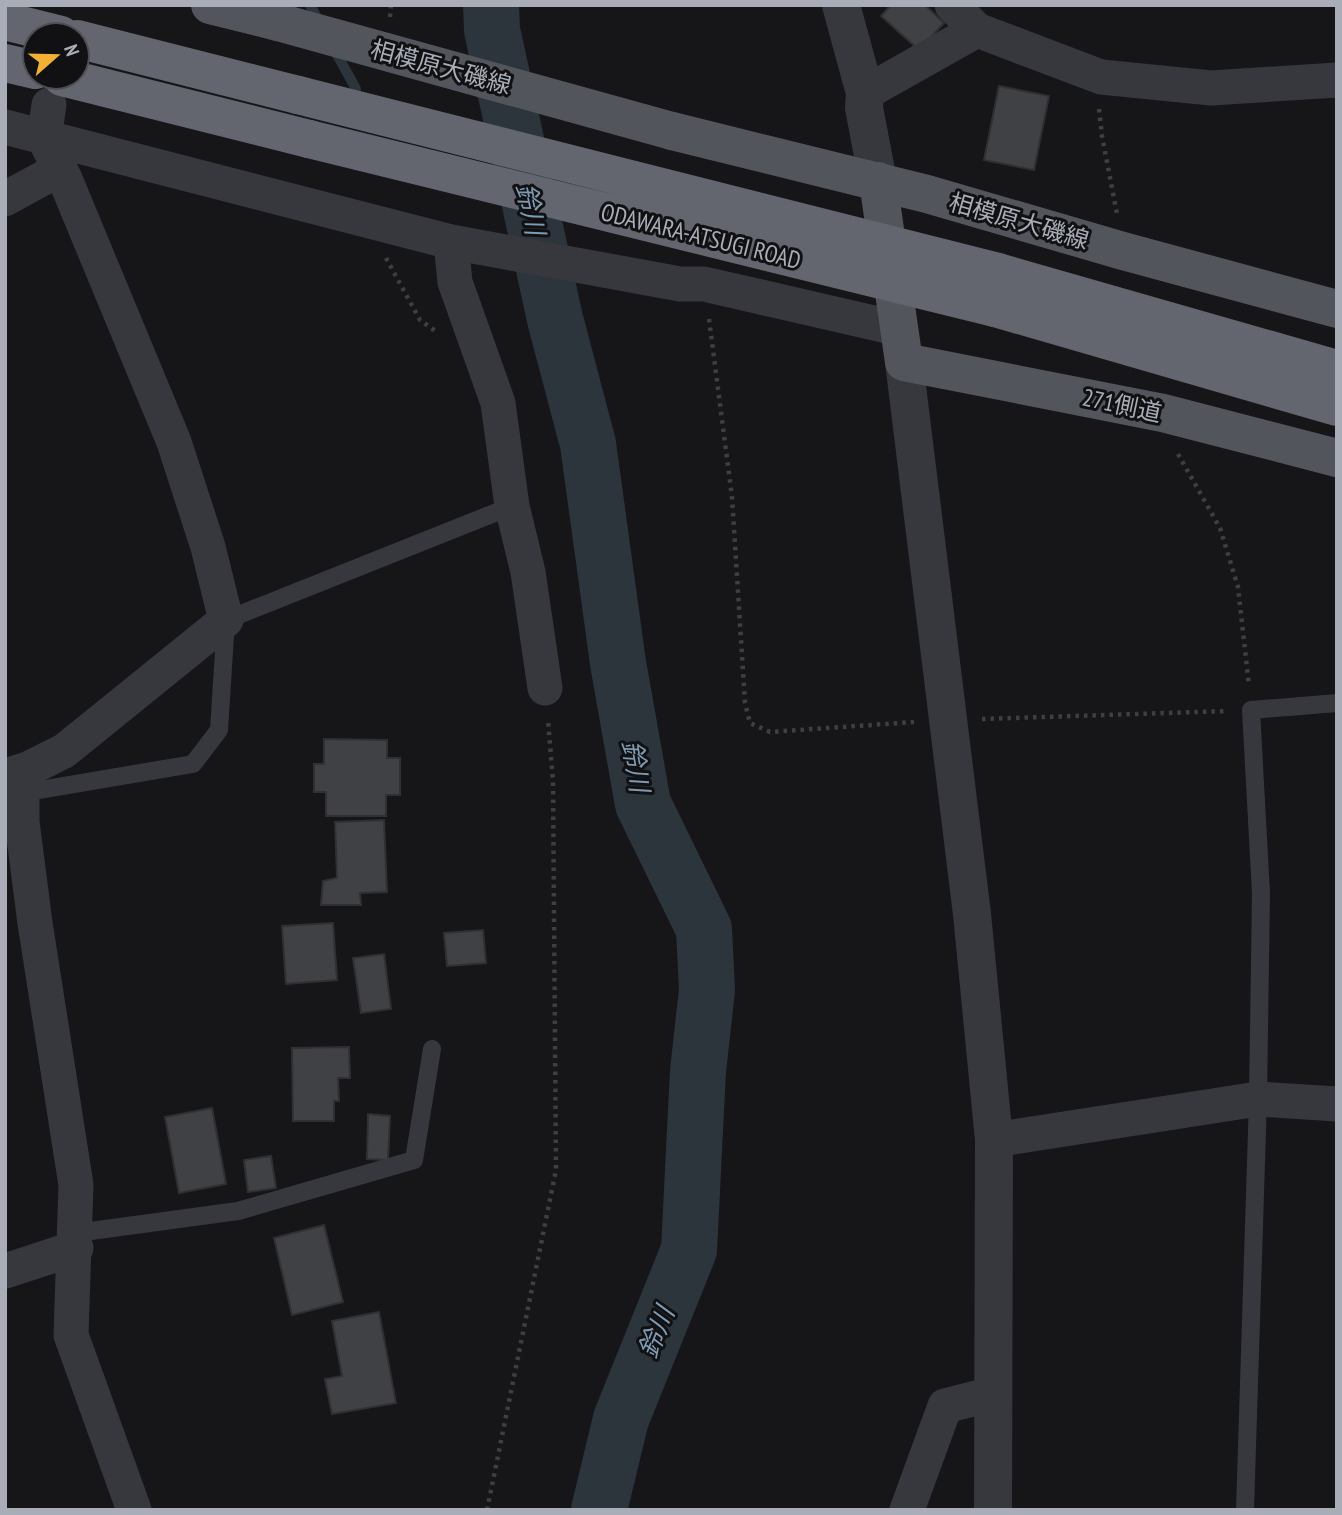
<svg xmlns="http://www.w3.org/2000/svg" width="1342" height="1515" viewBox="0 0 1342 1515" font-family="'PT Sans Narrow','Noto Sans JP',sans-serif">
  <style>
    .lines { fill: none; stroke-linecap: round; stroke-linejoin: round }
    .stream { stroke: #2c353c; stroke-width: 10 }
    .river { stroke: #2c353c; stroke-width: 56 }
    .building { fill: #404145; stroke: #303034; stroke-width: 2 }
    .path { stroke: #3d3f44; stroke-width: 4.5; stroke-dasharray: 3.5 5; stroke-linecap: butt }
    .service { stroke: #37383d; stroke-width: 18 }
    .minor { stroke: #37383d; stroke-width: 35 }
    .tertiary { stroke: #37383d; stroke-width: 38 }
    .primary { stroke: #53555c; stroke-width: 38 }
    .motorway { stroke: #63666e; stroke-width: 38 }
    .primary-bridge { stroke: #53555c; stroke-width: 38 }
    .motorway-bridge { stroke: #63666e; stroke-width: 38 }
    .labels { text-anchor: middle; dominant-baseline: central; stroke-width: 6; stroke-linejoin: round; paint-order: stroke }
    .street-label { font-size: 24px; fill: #a8adb8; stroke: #111113 }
    .water-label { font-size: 26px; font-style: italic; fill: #7f9bb3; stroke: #111113 }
  </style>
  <rect width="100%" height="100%" fill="#161618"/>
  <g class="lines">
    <path class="stream" d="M310,5L320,23
      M334,49L356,89"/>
    <path class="river" d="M491,5L492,30L555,319L588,444L618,663L643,804L704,929L707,990L698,1071L689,1250L621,1419L599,1510"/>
  </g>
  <path class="building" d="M891,5H925L944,23L919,50L881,16Z
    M999,86L1049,96L1034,170L984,160Z
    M324,739L387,740V758H400V795H386V816H326V792H314V764H324Z
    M384,820L387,892L360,893L361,905H321L323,881L337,878L335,822Z
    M333,923L337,980L286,984L282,926Z
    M483,930L486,963L447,966L444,933Z
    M384,954L391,1009L361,1013L353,958Z
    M349,1047L350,1078H338L339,1101H334V1121H293L292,1048Z
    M212,1108L226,1184L179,1193L165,1117Z
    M368,1114L390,1116L388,1160L367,1159Z
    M271,1156L276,1188L248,1192L244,1160Z
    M324,1225L343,1302L292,1315L274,1238Z
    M379,1312L396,1403L332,1414L325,1379L342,1376L332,1321Z"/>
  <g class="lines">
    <path class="path" d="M390,17L391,5
      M1099,109L1102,136L1117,214
      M386,258L420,320L438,333
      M709,319L732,497L745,703L750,723L770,732L914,722
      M1178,454L1220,528L1238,587L1249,686
      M982,719L1228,711
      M487,1510L556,1170L553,781L548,720"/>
    <path class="service" d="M22,793L193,764L219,730L226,620L512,506
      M76,1233L238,1211L414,1160L432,1049
      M1245,1510L1258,1099L1261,893L1251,710L1337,703"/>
    <path class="minor" d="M952,5L977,30L1101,77L1211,88L1337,80
      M865,93L977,30
      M5,127L451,242L680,284H704L900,329
      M5,199L60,169
      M451,242L455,282L498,403L512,506L528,572L545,688
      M28,769L22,793V822L35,923L76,1185L71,1335L134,1510
      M5,776L28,769L64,751L226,620L208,547L174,442L65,179L44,138L49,105
      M994,1140L1258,1099L1337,1104
      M5,1271L76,1248
      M907,1510L945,1406L992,1394"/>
    <path class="tertiary" d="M841,5L865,93L864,108L878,181
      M904,362L972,914L994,1140L993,1510"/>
    <path class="primary" d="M210,5L278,22
      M672,131L927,194L1123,251L1337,309
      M878,181L904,362L1163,413L1337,458"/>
    <path class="motorway" d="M5,21L61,35
      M77,39L298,95
      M5,63L35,70
      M62,77L309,139
      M998,272L1337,369
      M995,308L1337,407"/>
    <path class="primary-bridge" d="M278,22L672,131"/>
    <path class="motorway-bridge" d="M298,95L998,272
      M309,139L995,308"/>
  </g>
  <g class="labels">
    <g class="street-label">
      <text transform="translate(441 67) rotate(15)">相模原大磯線</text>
      <text transform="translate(1019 221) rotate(16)">相模原大磯線</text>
      <text transform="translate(701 236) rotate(14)">ODAWARA-ATSUGI ROAD</text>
      <text transform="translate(1122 405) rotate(12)">271側道</text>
    </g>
    <g class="water-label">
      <text transform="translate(531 209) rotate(78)">鈴川</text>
      <text transform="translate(636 766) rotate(80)">鈴川</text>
      <text transform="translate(656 1332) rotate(-68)">鈴川</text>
    </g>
  </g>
  <rect width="1342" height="1515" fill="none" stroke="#a8adb8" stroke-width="14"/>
  <g transform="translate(56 56) rotate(70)"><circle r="33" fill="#111113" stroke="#4d4f55" stroke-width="2"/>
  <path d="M0-5L12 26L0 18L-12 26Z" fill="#f2b134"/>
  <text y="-10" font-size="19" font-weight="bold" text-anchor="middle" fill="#a8adb8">N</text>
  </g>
</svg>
